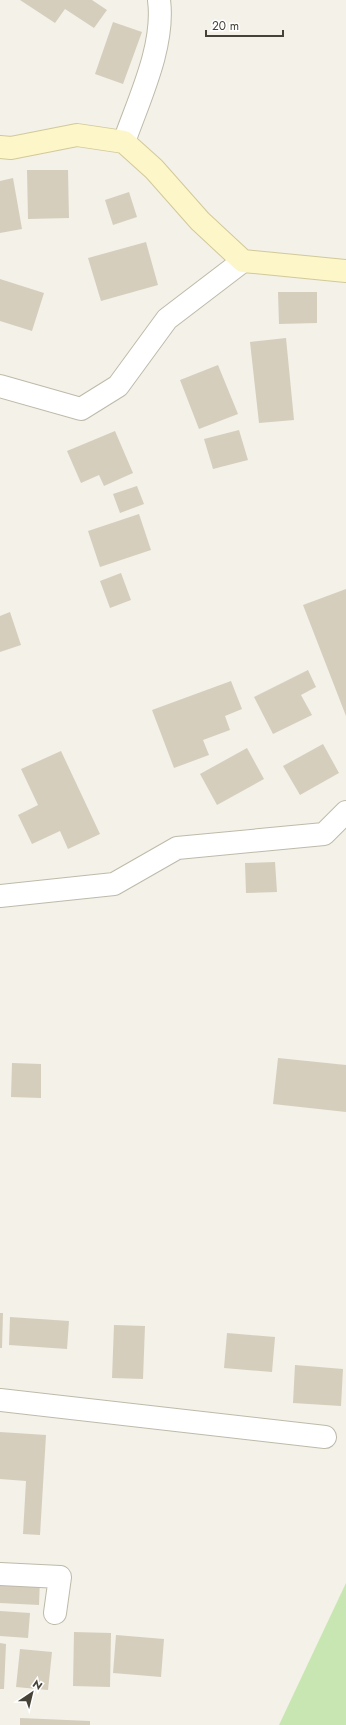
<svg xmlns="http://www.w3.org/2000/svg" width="346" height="1725" viewBox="0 0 346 1725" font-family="Jost,sans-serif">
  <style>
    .green { fill: #c8e6b2 }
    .building { fill: #d5cebd }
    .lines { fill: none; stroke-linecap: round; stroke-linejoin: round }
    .street-casing { stroke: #bebaaa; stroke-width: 24 }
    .secondary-casing { stroke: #d2c999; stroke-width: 24 }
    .street { stroke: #fff; stroke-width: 22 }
    .secondary { stroke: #fdf6c8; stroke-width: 22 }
  </style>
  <rect width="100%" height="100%" fill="#f3f1e8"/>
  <path class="green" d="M346,1583V1725H279Z"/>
  <path class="building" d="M20,0H92L107,10L94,28L65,9L55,23Z
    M113,22L142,32L123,84L95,74Z
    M27,170H68L69,218L28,219Z
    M13,178L22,229L0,233V181Z
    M129,192L137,217L113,225L105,200Z
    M146,242L158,285L101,301L88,258Z
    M0,279L44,293L32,331L0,321Z
    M278,292H317V323L279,324Z
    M286,338L294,420L259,423L250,342Z
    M218,365L238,414L199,429L180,380Z
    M239,430L248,460L213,469L204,439Z
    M115,431L133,473L104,486L99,475L81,483L67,451Z
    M137,486L144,504L120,513L113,494Z
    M139,514L151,550L100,567L88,531Z
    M121,573L131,600L110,608L100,581Z
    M346,589V716L303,605Z
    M10,612L21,645L0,652V616Z
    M308,670L316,687L301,695L312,715L273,734L254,697Z
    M231,681L242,709L225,716L230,730L203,740L209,755L174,768L152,710Z
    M323,744L339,773L300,795L283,766Z
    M247,748L264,779L217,805L200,774Z
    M61,751L100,834L68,849L60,831L32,844L18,815L38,805L21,769Z
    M275,862L277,892L246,893L245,863Z
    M278,1058L346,1065V1112L273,1104Z
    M12,1063L41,1064V1098L11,1097Z
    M0,1313H3L2,1348H0Z
    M10,1317L69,1321L67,1349L9,1345Z
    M114,1325L145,1326L143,1379L112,1378Z
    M227,1333L275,1337L272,1372L224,1368Z
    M295,1365L343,1369L341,1406L293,1403Z
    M0,1432L46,1435L40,1535L23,1534L26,1481L0,1479Z
    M0,1577L40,1579L39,1605L0,1603Z
    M0,1611L30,1613L28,1638L0,1636Z
    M74,1632L111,1633L110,1687L73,1686Z
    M116,1635L164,1639L161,1677L113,1673Z
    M0,1643L6,1644L4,1689H0Z
    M20,1649L52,1652L48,1690L16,1687Z
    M20,1718L90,1721V1725H20Z"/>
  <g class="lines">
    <g class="street-casing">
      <path id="street" d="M124,142C139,99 165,46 159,0
        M0,386L81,409L118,386L167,319L243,261
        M0,896L114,884L177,848L324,834L346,812
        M0,1400L325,1437
        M0,1574L60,1577L55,1613"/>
    </g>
    <g class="secondary-casing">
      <path id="secondary" d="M0,147L11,148L77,135L124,142L154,169L200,221L243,261L346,271"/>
    </g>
    <use href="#street" class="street"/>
    <use href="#secondary" class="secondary"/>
  </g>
  <g transform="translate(32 1693) rotate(35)" stroke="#ffffff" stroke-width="3" paint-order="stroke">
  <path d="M0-3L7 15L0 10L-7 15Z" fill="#464237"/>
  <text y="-6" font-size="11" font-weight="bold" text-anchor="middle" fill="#464237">N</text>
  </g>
  <path d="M206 30v6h77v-6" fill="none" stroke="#464237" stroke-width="2"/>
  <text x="212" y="30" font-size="12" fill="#464237" stroke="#ffffff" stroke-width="3" paint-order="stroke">20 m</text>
</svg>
